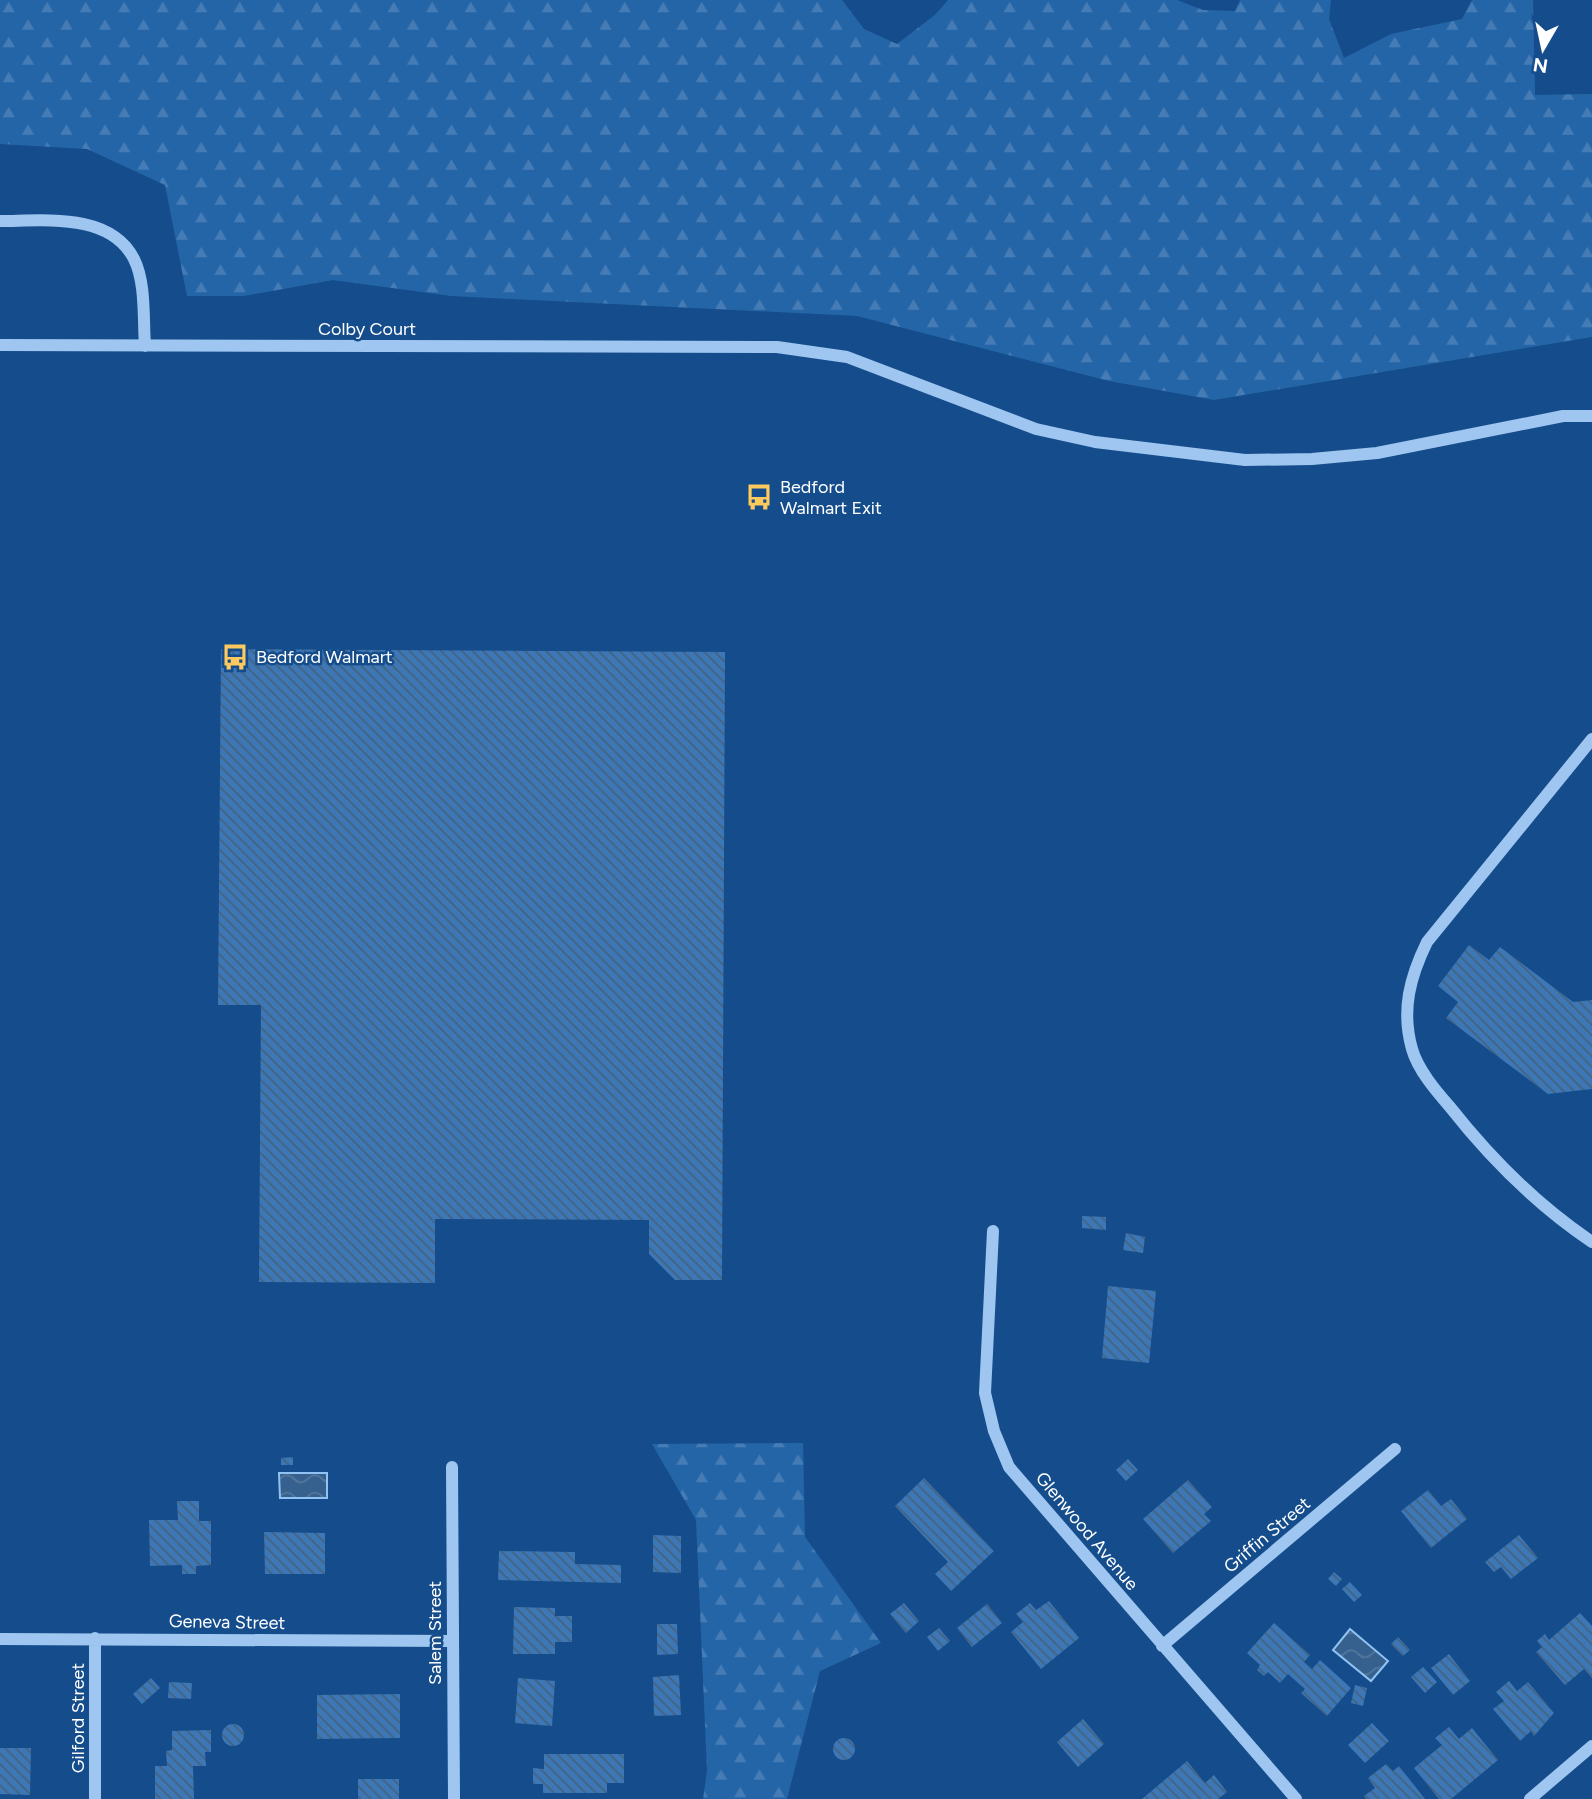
<svg xmlns="http://www.w3.org/2000/svg" width="1592" height="1799" viewBox="0 0 1592 1799" font-family="Figtree,sans-serif">
  <style>
    .forest { fill: url(#forest-firs) }
    .water { fill: url(#water-waves); stroke: #90c2f3; stroke-width: 2 }
    .building { fill: url(#building-back-hatch) }
    .lines { fill: none; stroke-linecap: round; stroke-linejoin: round }
    .minor { stroke: #9ec6f0; stroke-width: 12 }
    .labels { text-anchor: middle; dominant-baseline: central; stroke-width: 5; stroke-linejoin: round; paint-order: stroke }
    .street-label { font-size: 18px; fill: #fff; stroke: #154d8c }
    .poi-label { font-size: 18px; fill: #fff; stroke: #154d8c; text-anchor: start }
  </style>
  <defs>
    <pattern id="forest-firs" width="22" height="20" patternUnits="userSpaceOnUse" patternTransform="scale(1.75)"><rect width="22" height="20" fill="#2465a8"/><path d="M5 1l3.5 6h-7zM16 11l3.5 6h-7z" fill="#457cb5"/></pattern>
    <pattern id="water-waves" width="16" height="10" patternUnits="userSpaceOnUse" patternTransform="scale(1.75)"><rect width="16" height="10" fill="#36608d"/><path d="M0 5q4-4 8 0t8 0" fill="none" stroke="#54789e"/></pattern>
    <pattern id="building-back-hatch" width="6" height="6" patternUnits="userSpaceOnUse" patternTransform="scale(1.75)"><rect width="6" height="6" fill="#3d77b5"/><path d="M-1 5l2 2M0 0l6 6M5-1l2 2" fill="none" stroke="#446280"/></pattern>
  </defs>
  <rect width="100%" height="100%" fill="#154d8c"/>
  <path class="forest" d="M0,0H842L864,29L897,44L936,14L948,0H1177L1203,10L1235,11L1240,0H1331L1329,19L1344,58L1391,34L1462,19L1472,0H1533L1535,95L1592,94V337L1214,400L1109,381L857,316L451,296L333,280L244,296H187L165,185L87,149L0,144Z
    M803,1443L805,1537L881,1643L820,1671L787,1799H703L707,1771L696,1520L652,1444Z"/>
  <path class="water" d="M279,1473H327V1498H280Z
    M1350,1629L1388,1661L1371,1681L1333,1650Z"/>
  <path class="building" d="M221,649L725,652L722,1280H675L649,1254V1220L435,1219V1283L259,1282L261,1005H218Z
    M1469,945L1489,960L1500,947L1573,1002L1592,1000V1089L1548,1094L1446,1018L1458,1002L1438,986Z
    M1082,1216L1106,1217V1230L1082,1228Z
    M1126,1233L1145,1237L1143,1253L1123,1250Z
    M1108,1286L1156,1291L1149,1363L1102,1358Z
    M293,1457V1465H281V1458Z
    M1128,1459L1138,1470L1126,1481L1116,1470Z
    M924,1478L994,1551L951,1591L935,1574L948,1562L895,1506Z
    M1188,1480L1212,1507L1204,1514L1211,1521L1173,1553L1143,1519Z
    M1428,1490L1441,1506L1451,1499L1467,1519L1431,1548L1401,1511Z
    M177,1501H199V1521H211V1565L196,1566V1574H182V1565L150,1566L149,1520H178Z
    M264,1532L325,1533V1574H265Z
    M653,1535L681,1536V1573L653,1572Z
    M1519,1535L1538,1558L1511,1579L1501,1567L1494,1572L1485,1562Z
    M499,1551L575,1552V1564L621,1565V1583L498,1580Z
    M1334,1572L1342,1579L1336,1586L1328,1579Z
    M1350,1582L1362,1595L1354,1602L1342,1589Z
    M1049,1601L1079,1638L1041,1669L1011,1632L1023,1622L1016,1614L1030,1603L1036,1610Z
    M904,1603L919,1621L906,1633L890,1614Z
    M987,1604L1002,1623L972,1647L957,1628Z
    M514,1607L555,1608V1616H572V1642H555V1654H513Z
    M1580,1613L1592,1626V1678L1584,1669L1565,1685L1536,1652L1542,1647L1537,1641L1545,1634L1549,1640Z
    M1274,1623L1310,1655L1304,1662L1312,1669L1320,1660L1351,1688L1327,1716L1301,1693L1305,1689L1288,1674L1280,1683L1268,1672L1264,1676L1257,1670L1260,1665L1247,1653Z
    M657,1624H677L678,1654L657,1655Z
    M939,1628L950,1641L938,1651L927,1637Z
    M1398,1637L1410,1650L1403,1656L1391,1644Z
    M1449,1654L1470,1681L1453,1695L1431,1668Z
    M1423,1667L1437,1682L1425,1693L1411,1677Z
    M679,1675L681,1715L654,1716L653,1677Z
    M151,1678L160,1688L142,1704L133,1694Z
    M518,1678L555,1681L552,1726L515,1723Z
    M1509,1681L1517,1691L1528,1682L1554,1713L1534,1736L1531,1731L1520,1741L1493,1709L1504,1701L1496,1692Z
    M169,1682L192,1683L191,1699L168,1698Z
    M1355,1685L1367,1688L1363,1706L1351,1703Z
    M400,1694V1738L317,1739V1695Z
    M1083,1719L1104,1744L1078,1767L1057,1742Z
    M1372,1723L1389,1741L1365,1763L1348,1745Z
    M222 1735a11 11 0 1 1 22 0a11 11 0 1 1-22 0Z
    M1449,1727L1459,1739L1472,1728L1498,1760L1451,1799H1439L1414,1768L1442,1745L1435,1738Z
    M211,1730V1752H205L206,1766H193L194,1799H155V1766H167L166,1751L172,1750V1731Z
    M833 1749a11 11 0 1 1 22 0a11 11 0 1 1-22 0Z
    M0,1748H31L30,1795L0,1794Z
    M544,1754H624V1783H607V1793H543V1784H533V1768L544,1769Z
    M1187,1761L1205,1783L1214,1775L1227,1792L1218,1799H1142Z
    M1386,1764L1393,1771L1399,1766L1425,1799H1366L1364,1796L1375,1788L1368,1778Z
    M358,1779H399V1799H358Z"/>
  <g class="lines">
    <path class="minor" d="M0,221C43,221 110,212 134,259C146,283 143,319 145,346
      M0,345L777,347L847,357L1036,429L1095,442L1245,460L1312,459L1377,453L1563,416H1592
      M1592,739L1427,942C1410,977 1401,1010 1412,1049C1418,1070 1436,1091 1450,1107C1491,1159 1537,1205 1592,1242
      M993,1231L985,1393L994,1431L1009,1467L1296,1799
      M452,1467L454,1799
      M0,1639L453,1641
      M1162,1646L1395,1449
      M95,1799V1638
      M1530,1799L1592,1746"/>
  </g>
  <defs>
    <g id="bus-bare" transform="scale(2.1)"><path d="M-5-6H5V4H4V6H2V4H-2V6H-4V4H-5ZM-3.5-4V0h7V-4ZM-3.5 1.2v1.5H-2V1.2ZM2 1.2v1.5H3.5V1.2Z" fill="#ffca5d" stroke="#154d8c" stroke-width="2.5" paint-order="stroke"/></g>
  </defs>
  <g fill-rule="evenodd">
    <use href="#bus-bare" x="759" y="497"/>
    <use href="#bus-bare" x="235" y="657"/>
  </g>
  <g class="labels">
    <g class="street-label">
      <text x="367" y="329">Colby Court</text>
      <text transform="translate(1087 1531) rotate(50)">Glenwood Avenue</text>
      <text transform="translate(1267 1535) rotate(-40)">Griffin Street</text>
      <text transform="translate(227 1622) rotate(1)">Geneva Street</text>
      <text transform="translate(435 1633) rotate(-90)">Salem Street</text>
      <text transform="translate(78 1718) rotate(-90)">Gilford Street</text>
    </g>
    <g class="poi-label">
      <text x="780" y="487">Bedford<tspan x="780" dy="21">Walmart Exit</tspan></text>
      <text x="256" y="657">Bedford Walmart</text>
    </g>
  </g>
  <g transform="translate(1543 49) rotate(189)" stroke="#154d8c" stroke-width="5" paint-order="stroke">
  <path d="M0-5L12 26L0 18L-12 26Z" fill="#ffffff"/>
  <text y="-10" font-size="19" font-weight="bold" text-anchor="middle" fill="#ffffff">N</text>
  </g>
</svg>
